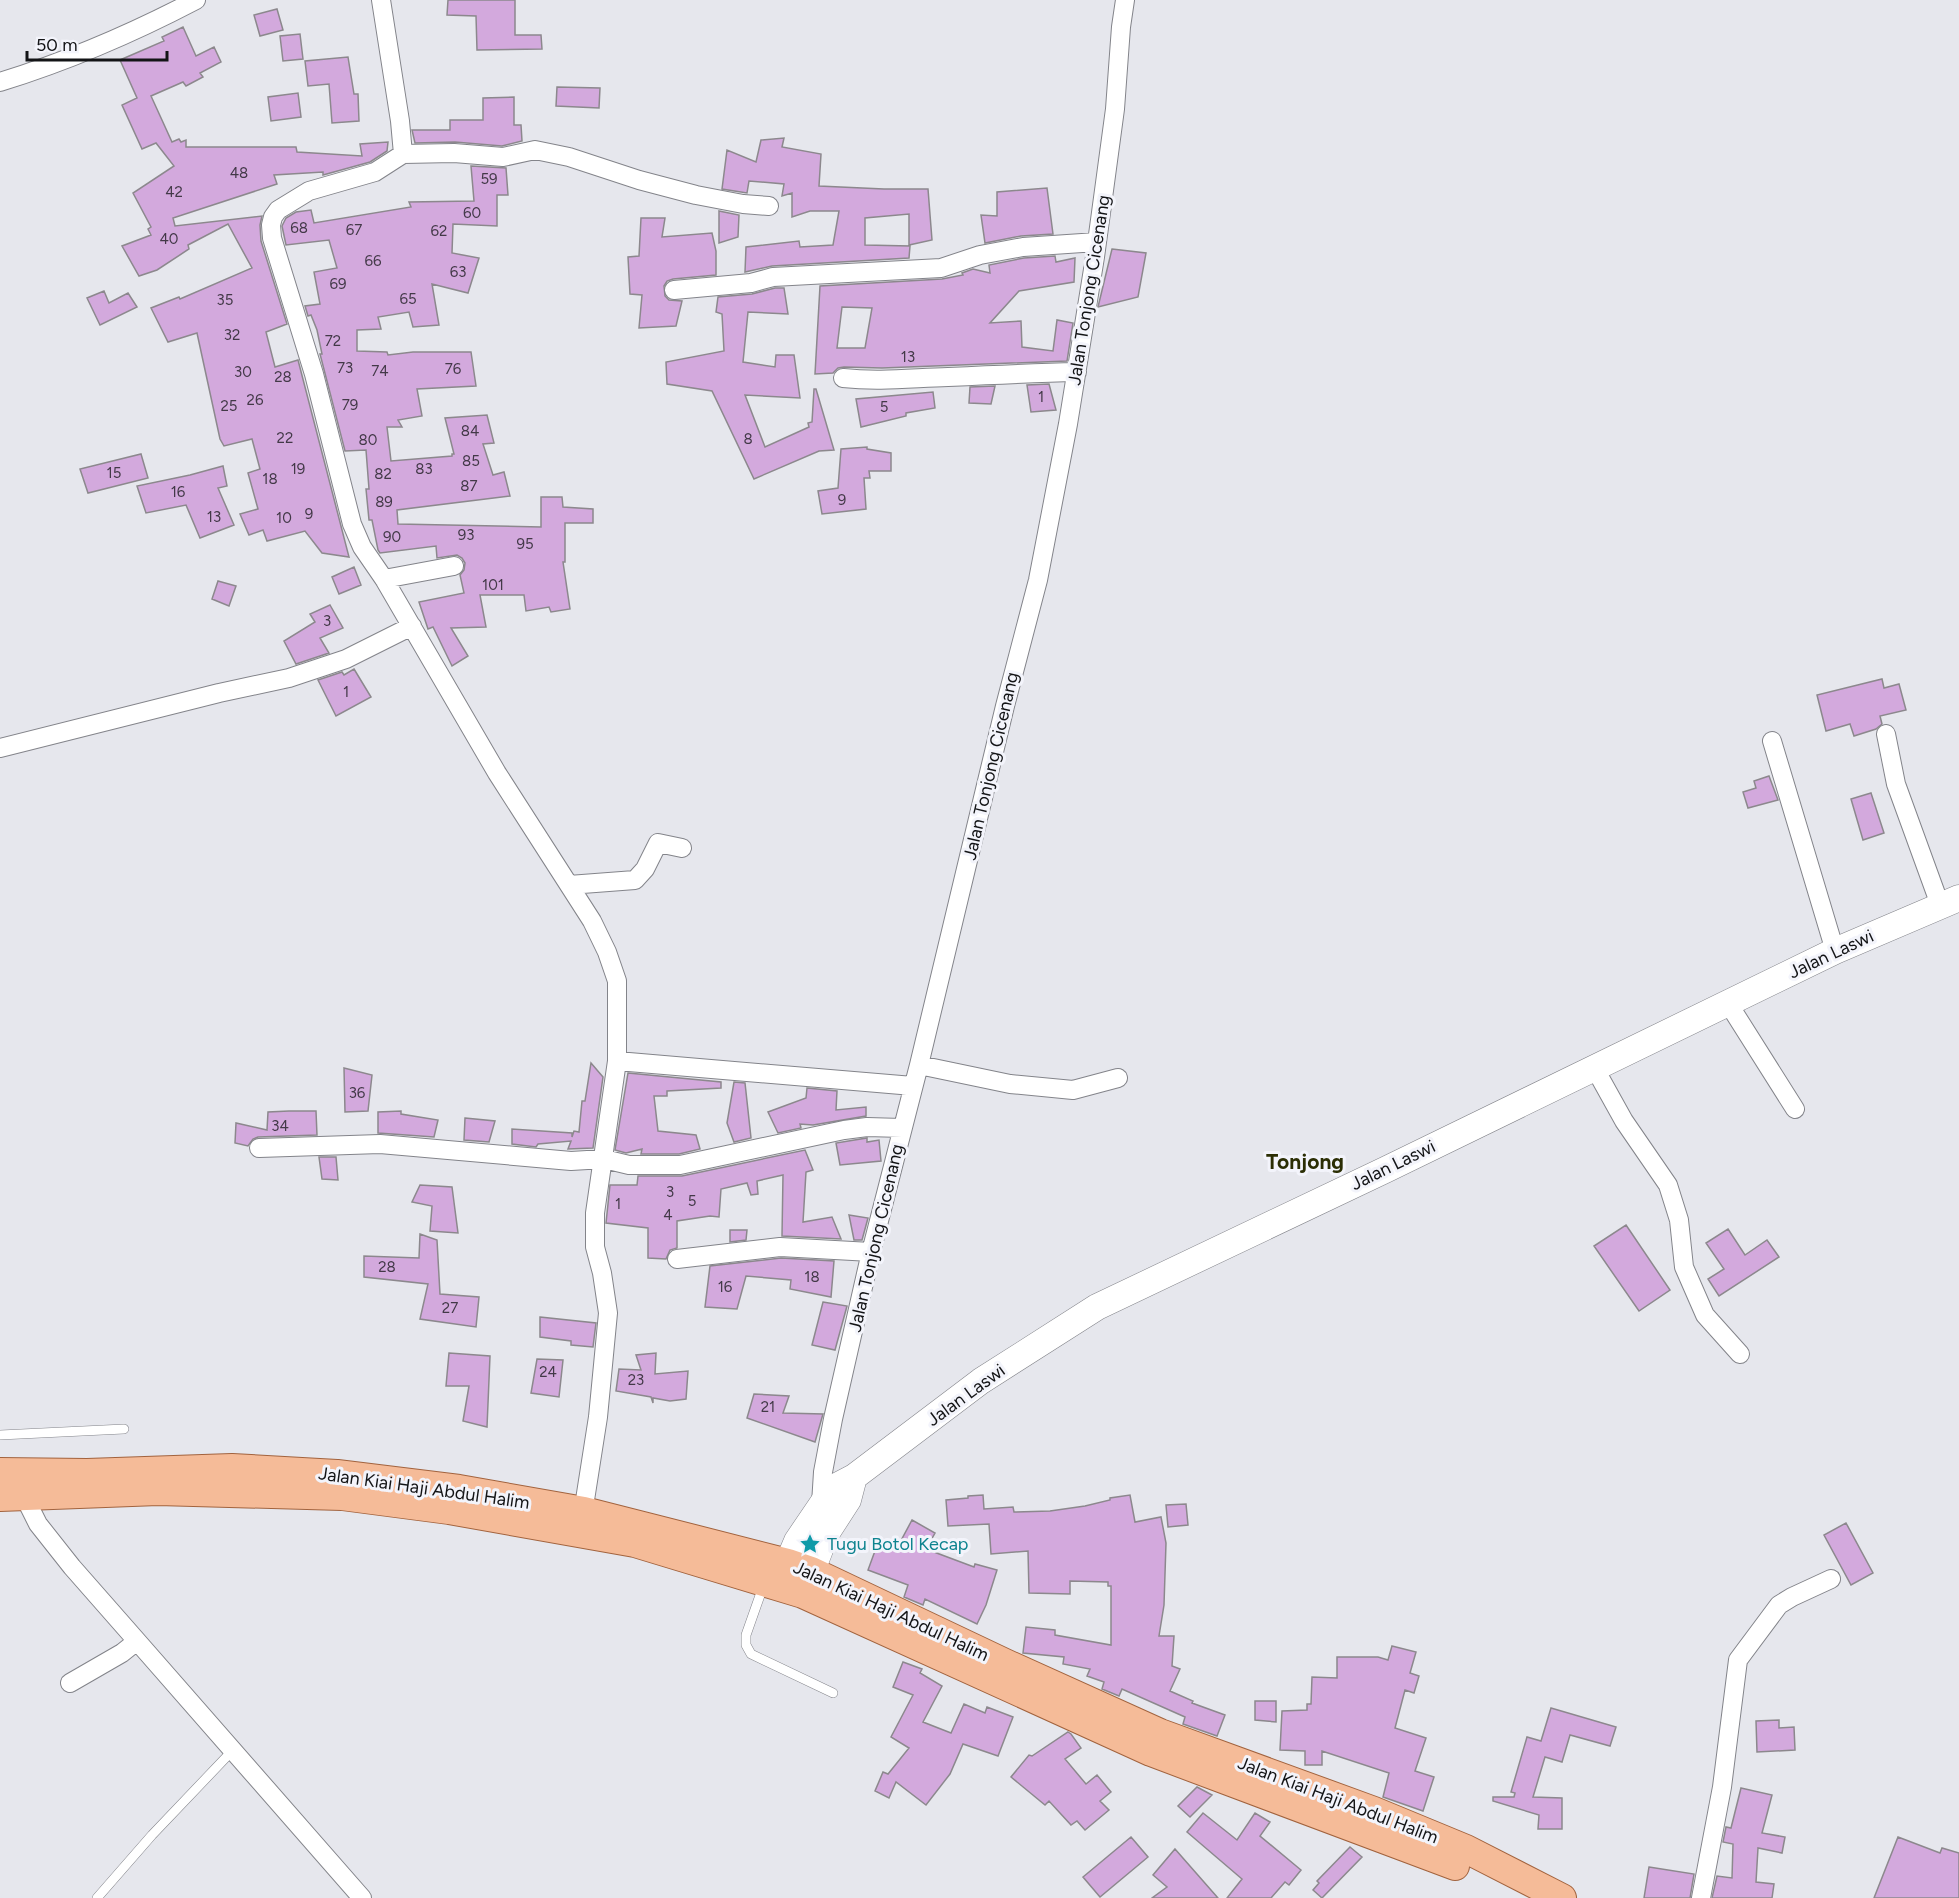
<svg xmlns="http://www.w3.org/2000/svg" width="1959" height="1898" viewBox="0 0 1959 1898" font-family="Figtree,sans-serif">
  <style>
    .building { fill: #d3a9dd; stroke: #8c888d; stroke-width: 1.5; fill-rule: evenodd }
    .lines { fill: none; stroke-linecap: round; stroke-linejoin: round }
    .service-casing { stroke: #83848a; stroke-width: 10 }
    .minor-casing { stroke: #83848a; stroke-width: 20 }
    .secondary-casing { stroke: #83848a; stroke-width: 27 }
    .primary-casing { stroke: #a2633e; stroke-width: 30 }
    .service { stroke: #fff; stroke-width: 9 }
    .minor { stroke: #fff; stroke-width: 18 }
    .secondary { stroke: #fff; stroke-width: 26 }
    .primary { stroke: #f5bb98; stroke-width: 28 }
    .labels { text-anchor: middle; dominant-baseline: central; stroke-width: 6; stroke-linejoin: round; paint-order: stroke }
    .number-label { font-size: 15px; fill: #433948 }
    .street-label { font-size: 18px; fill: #131416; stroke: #f3f4fb }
    .culture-label { font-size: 18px; fill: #0d838f; stroke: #f3f4fb; text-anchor: start }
    .quarter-label { font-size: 21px; font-weight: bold; fill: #2b2e04; stroke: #f3f4fb }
  </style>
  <rect width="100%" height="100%" fill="#e6e7ed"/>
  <path class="building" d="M448,0H515V35H541L542,49L477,50L476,16L447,15Z
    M277,9L283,30L260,36L254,15Z
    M183,27L196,56L214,47L221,62L200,73L203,77L186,86L183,82L151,96L172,142L179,139L181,142L186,140V147H296L297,152L362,156L360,144L388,142L387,151L370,162L323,175V172L274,175L277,184L173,218L175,226L262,216L260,225L261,241L287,324L266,332L275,367L298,360L349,557L322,553L305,531L267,541L263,530L249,535L240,514L258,509L248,473L260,469L252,439L224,446L220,439L197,333L168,342L151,308L179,297L180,299L252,268L228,224L188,245L189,249L157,270L139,276L122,246L151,235L148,229L151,227L133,193L174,166L156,143L142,149L122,105L137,98L120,60L164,41L162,37Z
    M300,34L303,59L283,61L280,36Z
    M348,57L354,94H358L359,121L332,123L329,84L308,86L305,61Z
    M557,87L600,88L599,108L556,106Z
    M298,93L301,117L271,121L268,97Z
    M514,97V125H521L522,141L502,146L455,142L415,143L412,130H450V120H483V98Z
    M784,138L782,147L821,154L819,186L884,189H928L932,240L909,245V214L865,218V245L910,246L909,258L772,266L745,272L746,247L799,241L800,247L833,245L839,211H810L792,217V193L782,196L784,184L749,181L747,193L722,189L727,150L756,162L761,140Z
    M471,166L506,168L508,195H497V226L453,224L452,253L479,258L468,293L432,284L439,325L413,327L409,312L378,317L381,329L357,330V351L387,352L388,355L413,352H471L476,386L417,389L422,416L398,420L402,427H387L391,461L452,456V454H454L445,418L487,415L494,443L483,444L493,475L504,472L510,496L397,510L398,524L541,527V497H562L563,507L593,509V523H565V562H563L570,609L551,612L549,607L526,611L524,595H480L486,627L451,628L468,656L452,666L433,627L428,629L419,602L464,593L460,575L464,570L465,563L462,558L457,555L437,558L436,546L380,553L378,550L372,520H369L366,489H369L366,450L345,451L320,354H322L317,330L311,315L308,316L305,306L320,304L314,272L337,268L329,240L286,245L282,226L286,218L296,212L311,210L314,223L411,207L409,202L474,201Z
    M1047,188L1053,234L1021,236L985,243L981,215L997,216V192Z
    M719,211L739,215L738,237L719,243Z
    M641,218H665L662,237L712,233L716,251V275L673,279L667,281L664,286L665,296L669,300L682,301L676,326L639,328L642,295L630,294L628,257L639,256Z
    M1112,249L1146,253L1138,297L1098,307Z
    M1055,256L1056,262L1075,258L1074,282L1019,291L990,323L1021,321L1022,347L1053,351L1057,320L1073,323L1067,361L882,368L844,367L838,368L833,373L815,374L820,286L942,279L963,275L962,273L973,269L990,273L989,265L1024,258ZM842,307L872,308L865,348H837Z
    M775,288H784L788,314L748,312L743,362L775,367L776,355H794L800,398L745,395L765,447L809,427L808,423L812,422L814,389H816L834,450L819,451L754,479L712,391L667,384L666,362L724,351L722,314L716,312L718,297L752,294Z
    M104,291L109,303L128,293L137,307L100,325L87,298Z
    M1049,384L1056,410L1031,412L1027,385Z
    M995,386L991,404L969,403L970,387Z
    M933,392L935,408L906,413V416L861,427L856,399Z
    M867,447V449L891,453V471H869L870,478H864L866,509L822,514L818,491L838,488L841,449Z
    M141,454L148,478L88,493L80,469Z
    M223,466L227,486L218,488L234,525L200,538L186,505L146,513L137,486L190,475Z
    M354,567L361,585L339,594L332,577Z
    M218,581L236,586L229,606L212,599Z
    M330,605L343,628L320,638L329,653L296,664L284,641L315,622L310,614Z
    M354,669L371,697L336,716L318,680L342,672L344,675Z
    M1882,679L1884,688L1899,684L1906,710L1880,716L1882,724L1876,729L1854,736L1850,724L1826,731L1817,695Z
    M1769,776L1778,800L1748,808L1743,792L1756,788L1754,781Z
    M1871,793L1884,833L1863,840L1851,799Z
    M591,1063L603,1077L593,1148L568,1149L571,1141L538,1144L536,1147L512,1144V1129L572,1133V1137L574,1131L579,1132L582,1101H585Z
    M344,1068L372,1075L368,1111L345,1112Z
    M628,1073L721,1082V1088L667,1091V1096H654L658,1131L696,1135L700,1149L679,1154H641L642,1149L626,1153L615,1150Z
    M734,1082L745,1083L751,1138L734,1142L727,1123Z
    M807,1088L837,1091L836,1110L866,1107V1116L813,1125L800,1124L801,1128L778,1133L768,1112L806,1098Z
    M289,1111H316L317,1135L258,1137L253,1139L248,1146L235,1143L236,1123L267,1130L268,1112Z
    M401,1111V1114L438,1120L434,1137L378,1133V1112Z
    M465,1118L495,1121L489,1142L464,1140Z
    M867,1138V1142L879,1140L881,1161L840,1165L836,1143Z
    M805,1150L813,1170L806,1172L803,1222L832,1217L841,1239L782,1236L783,1175L757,1181L758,1194L751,1195L747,1183L721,1189L719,1217L710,1216L677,1221V1248L670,1250L666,1259L648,1258V1228L606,1223L610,1185H637L638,1176H682Z
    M319,1157H336L338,1180L322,1179Z
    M420,1185L452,1187L458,1233L430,1231L432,1206L412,1202Z
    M849,1215L868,1218L862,1240H854Z
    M1626,1225L1670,1290L1639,1311L1594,1246Z
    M1728,1229L1745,1255L1767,1240L1779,1257L1719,1296L1708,1279L1724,1269L1706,1243Z
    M730,1230H747L746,1240L730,1242Z
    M420,1234L437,1240L440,1294L479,1297L476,1327L420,1319L428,1284L364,1277V1256L419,1258Z
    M781,1258L834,1261L831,1297L790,1289L791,1280L746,1276L737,1309L705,1307L710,1266Z
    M823,1302L847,1306L835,1350L812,1345Z
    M540,1317L596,1323L593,1347L571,1345V1341L540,1337Z
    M449,1353L490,1356L487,1427L463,1421L469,1386H446Z
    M656,1353L655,1374L688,1371L686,1399L670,1401L653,1398V1403L651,1397L616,1391L619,1369L641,1370L636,1355Z
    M537,1359L563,1360L559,1397L531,1393Z
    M754,1394L789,1396L783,1413L823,1414L815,1442L747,1418Z
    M983,1495L984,1509L1013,1507L1014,1512L1050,1511L1085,1506L1110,1500V1498L1130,1495L1135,1522L1161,1517L1166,1543L1164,1605L1159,1636H1174L1172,1666L1180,1669L1170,1691L1193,1701L1192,1703L1225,1715L1217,1736L1183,1724L1185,1717L1122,1689L1119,1696L1102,1689L1104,1682L1087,1676L1090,1669L1063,1664L1064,1657L1023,1653L1026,1627L1055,1630V1635L1111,1645V1586H1108V1582L1070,1581V1594L1029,1593L1028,1551L991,1554L989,1524L948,1526L946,1500L968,1498V1496Z
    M1186,1504L1188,1525L1168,1527L1166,1505Z
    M912,1520L935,1533L926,1549L974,1567L975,1564L997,1570L986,1605L977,1624L925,1599L923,1605L904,1597L908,1585L868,1570L879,1540L898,1546Z
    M1846,1523L1873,1573L1851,1585L1824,1535Z
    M1392,1646L1416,1652L1410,1673L1419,1676L1414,1693L1405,1690L1395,1728L1426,1738L1415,1771L1434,1777L1423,1811L1383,1797L1389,1773L1322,1751V1765H1305V1751L1280,1750L1282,1711L1307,1710V1704H1311L1312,1677L1337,1678V1657H1378L1388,1660Z
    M903,1662L922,1669L920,1673L942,1686L923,1722L951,1733L964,1704L985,1713L987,1707L1013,1717L998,1756L963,1744L950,1774L926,1805L896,1782L889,1798L875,1791L883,1772L888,1774L909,1748L891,1737L913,1695L893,1687Z
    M1255,1701H1276V1722L1255,1720Z
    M1551,1708L1616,1727L1610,1746L1570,1735L1562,1762L1545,1757L1533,1797L1562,1798V1829H1538L1539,1815L1493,1801V1797H1514L1515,1793L1511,1792L1527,1737L1541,1741Z
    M1779,1720V1728L1794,1727L1795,1750L1757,1752L1756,1721Z
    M1068,1732L1071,1734L1081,1748L1065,1759L1086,1784L1097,1775L1111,1792L1100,1801L1109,1810L1085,1830L1077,1821L1071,1825L1049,1801L1045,1805L1011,1777L1029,1755L1032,1756Z
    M1197,1787L1212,1795L1190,1817L1178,1806Z
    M1741,1788L1772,1795L1762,1833L1785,1837L1782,1853L1758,1848L1756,1882L1774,1884L1772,1898H1712L1717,1876L1732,1878L1733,1844L1723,1842L1726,1827L1731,1828Z
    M1203,1813L1237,1840L1255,1813L1270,1822L1260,1836L1301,1870L1289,1885L1285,1882L1271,1898H1227L1242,1879L1187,1832Z
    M1131,1837L1148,1857L1100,1897L1083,1877Z
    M1898,1837L1940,1853L1942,1848L1959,1853V1898H1874Z
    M1350,1847L1362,1857L1322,1898L1313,1890L1319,1883L1317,1881Z
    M1175,1849L1218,1898H1152L1167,1887L1153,1875Z
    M1649,1867L1694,1874L1690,1898H1644Z"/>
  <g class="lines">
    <g class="service-casing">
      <path id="service" d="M0,1435L124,1429
        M764,1584L746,1635V1645L751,1654L833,1693
        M97,1898L152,1835L233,1750"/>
    </g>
    <g class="minor-casing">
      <path id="minor" d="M381,0L400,121L403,154L375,172L309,191L278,210L273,217L271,225L272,238L314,374L352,524L362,547L384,579L497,773L592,921L607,952L617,981V1061L595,1213V1247L602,1273L608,1313L598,1417L582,1519
        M0,82C68,61 133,33 196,0
        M403,154L454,153L503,157L535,150L569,157L639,180L696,195L743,204L769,206
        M674,290L751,283L773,277L941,268L980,255L1023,247L1097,242
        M843,378C879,382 912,378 948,377C991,375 1034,373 1077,372
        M384,579L454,566
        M1886,734L1896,784L1940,905
        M1772,741L1835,951
        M0,748L219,693L289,678L346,659L412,626
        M569,885L635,880L645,869L658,843L682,848
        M1728,1003L1795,1109
        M617,1061L913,1086
        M919,1065L1010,1084L1073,1090L1118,1078
        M1594,1067L1624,1121L1668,1185L1679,1220L1684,1267L1705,1315L1740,1354
        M259,1148L380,1144L571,1161L604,1159L629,1165H680L844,1130L867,1127L902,1128
        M677,1259L780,1247L871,1252
        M24,1496L38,1524L72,1567L137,1641L122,1653L70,1683
        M821,1504L823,1472L833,1419L871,1252L919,1065L1005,706L1038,580L1068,424L1095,257L1115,109L1121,27L1125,0
        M137,1641L362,1898
        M1701,1898L1722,1787L1738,1660L1779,1605L1792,1597L1831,1579"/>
    </g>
    <g class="secondary-casing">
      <path id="secondary" d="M780,1581L797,1541L833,1488L854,1477L981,1381L1097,1307L1385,1170L1835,951L1959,898
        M804,1591L826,1534L848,1500L854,1477"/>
    </g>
    <g class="primary-casing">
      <path id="primary" d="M0,1472L87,1473L232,1468L337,1474L459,1489L584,1511L788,1563L811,1571L1005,1663L1160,1733L1374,1811L1466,1849L1562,1898
        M0,1497L158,1491L342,1496L449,1510L635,1543L803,1594L1151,1752L1455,1866"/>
    </g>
    <use href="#service" class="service"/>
    <use href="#minor" class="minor"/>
    <use href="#secondary" class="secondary"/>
    <use href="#primary" class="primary"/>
  </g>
  <defs>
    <g id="sight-bare" transform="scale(1.62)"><path d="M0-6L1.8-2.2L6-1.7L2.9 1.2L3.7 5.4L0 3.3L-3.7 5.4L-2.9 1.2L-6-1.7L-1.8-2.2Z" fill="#0f9aa8" stroke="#f3f4fb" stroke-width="2.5" paint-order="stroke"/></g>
  </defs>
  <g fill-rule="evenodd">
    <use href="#sight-bare" x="810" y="1544"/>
  </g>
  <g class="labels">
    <g class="number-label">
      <text x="239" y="173">48</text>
      <text x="489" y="179">59</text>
      <text x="174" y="192">42</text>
      <text x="472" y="213">60</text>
      <text x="299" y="228">68</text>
      <text x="354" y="230">67</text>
      <text x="439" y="231">62</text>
      <text x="169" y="239">40</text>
      <text x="373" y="261">66</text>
      <text x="458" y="272">63</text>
      <text x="338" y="284">69</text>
      <text x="408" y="299">65</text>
      <text x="225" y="300">35</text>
      <text x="232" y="335">32</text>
      <text x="333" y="341">72</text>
      <text x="908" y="357">13</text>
      <text x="345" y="368">73</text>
      <text x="453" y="369">76</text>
      <text x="380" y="371">74</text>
      <text x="243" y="372">30</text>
      <text x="283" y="377">28</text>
      <text x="1041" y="397">1</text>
      <text x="255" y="400">26</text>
      <text x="350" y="405">79</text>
      <text x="229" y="406">25</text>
      <text x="884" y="407">5</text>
      <text x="470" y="431">84</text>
      <text x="285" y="438">22</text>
      <text x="748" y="439">8</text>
      <text x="368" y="440">80</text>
      <text x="471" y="461">85</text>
      <text x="298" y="469">19</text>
      <text x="424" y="469">83</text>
      <text x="114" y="473">15</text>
      <text x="383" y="474">82</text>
      <text x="270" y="479">18</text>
      <text x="469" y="486">87</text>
      <text x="178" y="492">16</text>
      <text x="842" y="500">9</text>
      <text x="384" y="502">89</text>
      <text x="309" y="514">9</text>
      <text x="214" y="517">13</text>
      <text x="284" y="518">10</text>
      <text x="466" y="535">93</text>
      <text x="392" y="537">90</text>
      <text x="525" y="544">95</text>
      <text x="493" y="585">101</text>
      <text x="327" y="621">3</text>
      <text x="346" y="692">1</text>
      <text x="357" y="1093">36</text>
      <text x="280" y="1126">34</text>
      <text x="670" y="1192">3</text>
      <text x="692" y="1201">5</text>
      <text x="618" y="1204">1</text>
      <text x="668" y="1215">4</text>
      <text x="387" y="1267">28</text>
      <text x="812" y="1277">18</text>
      <text x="725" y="1287">16</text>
      <text x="450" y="1308">27</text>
      <text x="548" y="1372">24</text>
      <text x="636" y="1380">23</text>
      <text x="768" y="1407">21</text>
    </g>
    <g class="street-label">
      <text transform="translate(1089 290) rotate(-81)">Jalan Tonjong Cicenang</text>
      <text transform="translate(991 766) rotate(-77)">Jalan Tonjong Cicenang</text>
      <text transform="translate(1831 954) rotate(-25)">Jalan Laswi</text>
      <text transform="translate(1393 1165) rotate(-26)">Jalan Laswi</text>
      <text transform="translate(876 1238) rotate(-77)">Jalan Tonjong Cicenang</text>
      <text transform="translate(966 1395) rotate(-36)">Jalan Laswi</text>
      <text transform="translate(424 1488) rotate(8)">Jalan Kiai Haji Abdul Halim</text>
      <text transform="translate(891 1611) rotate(25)">Jalan Kiai Haji Abdul Halim</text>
      <text transform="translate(1338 1800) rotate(21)">Jalan Kiai Haji Abdul Halim</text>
    </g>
    <g class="culture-label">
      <text x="827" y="1544">Tugu Botol Kecap</text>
    </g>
    <g class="quarter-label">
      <text x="1305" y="1161">Tonjong</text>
    </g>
  </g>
  <path d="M27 51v9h140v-9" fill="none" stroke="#131416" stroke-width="3"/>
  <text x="36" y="51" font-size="18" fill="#131416" stroke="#f3f4fb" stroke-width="4.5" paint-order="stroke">50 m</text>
</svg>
